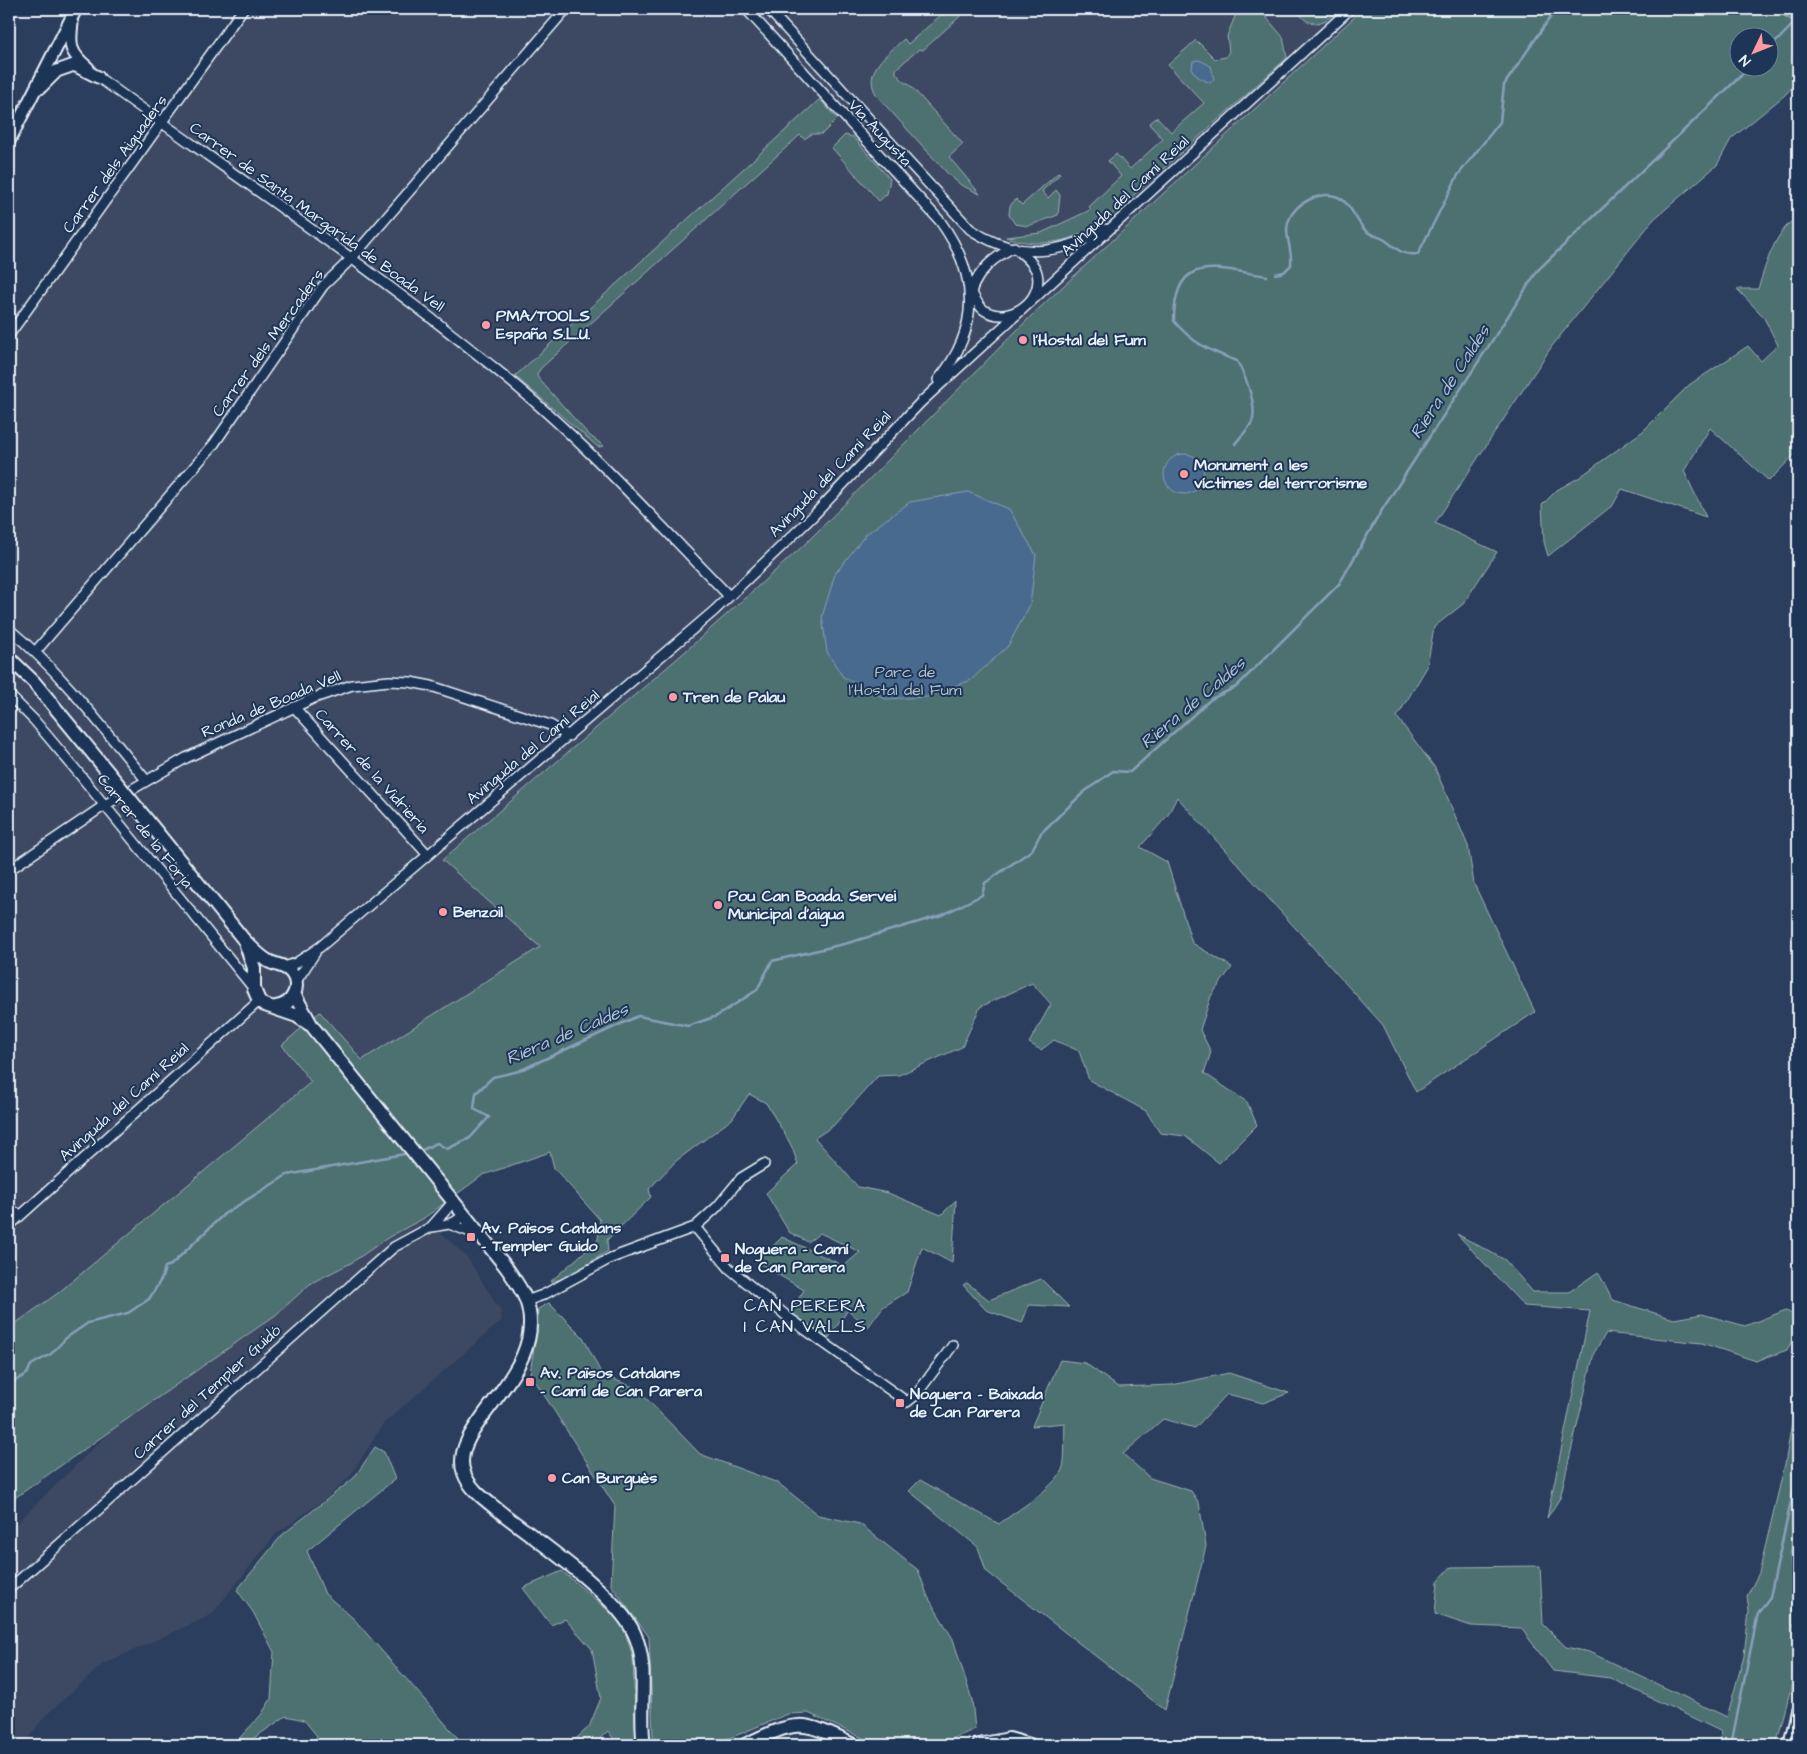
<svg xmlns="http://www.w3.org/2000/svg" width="1807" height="1754" viewBox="0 0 1807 1754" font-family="'Architects Daughter',sans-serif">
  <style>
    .built { fill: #3e4964 }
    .green { fill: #4e7071; stroke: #9bb0b4; fill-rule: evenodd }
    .water { fill: #496a8f; stroke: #89a0b9 }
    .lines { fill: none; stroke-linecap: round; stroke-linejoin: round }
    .stream { stroke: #89a0b9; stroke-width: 2.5 }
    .minor-casing { stroke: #e8f1f8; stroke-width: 12 }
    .tertiary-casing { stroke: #e8f1f8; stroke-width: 15 }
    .secondary-casing { stroke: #e8f1f8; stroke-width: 16 }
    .minor { stroke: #1d3557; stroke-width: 9 }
    .tertiary { stroke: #1d3557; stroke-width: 11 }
    .secondary { stroke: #1d3557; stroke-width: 12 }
    .secondary-bridge-casing { stroke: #e8f1f8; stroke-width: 16; stroke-linecap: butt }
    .secondary-bridge { stroke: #1d3557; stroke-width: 12 }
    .poi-dot { fill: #ff9aa2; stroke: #1d3557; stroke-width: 2 }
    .labels { text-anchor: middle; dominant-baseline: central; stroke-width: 4; stroke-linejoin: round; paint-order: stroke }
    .street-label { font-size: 16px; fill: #e8f1f8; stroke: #1d3557 }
    .poi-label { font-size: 16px; font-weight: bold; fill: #e8f1f8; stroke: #1d3557; text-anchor: start }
    .park-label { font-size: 16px; fill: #b2c4c9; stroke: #1d3557 }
    .water-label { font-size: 18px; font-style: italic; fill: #b0c2d3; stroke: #1d3557 }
    .neighbourhood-label { font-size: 18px; letter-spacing: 1px; fill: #e8f1f8; stroke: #1d3557 }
  </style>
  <rect width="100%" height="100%" fill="#2c3e5d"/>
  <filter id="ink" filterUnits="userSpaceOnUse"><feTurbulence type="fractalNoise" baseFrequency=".02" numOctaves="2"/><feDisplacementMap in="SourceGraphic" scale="10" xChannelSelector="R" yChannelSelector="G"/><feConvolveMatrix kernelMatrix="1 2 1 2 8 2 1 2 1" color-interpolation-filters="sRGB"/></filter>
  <g filter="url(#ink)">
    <path class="built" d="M236,9H1363L1033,314L804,545L679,657L442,859L541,947L362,1060L320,1012L312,1082L58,1293L9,1328V320L60,257Z
      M424,1218L467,1257L501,1312L502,1320L384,1423L350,1476L329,1496L276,1534L211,1615L103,1664L45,1716L23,1745H9V1531L114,1428L277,1314L311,1283L351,1263L389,1237Z"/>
    <path class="green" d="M948,9H968L923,50L919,49L896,69V73L905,83H908L963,144L949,157L980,194L961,185L948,174L877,96C861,71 888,54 904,39L908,44Z
      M1238,9H1259L1283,37L1287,58L1106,220C1075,241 1042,250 1006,237L1041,233L1086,212L1091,209L1089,207L1121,176L1108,161L1116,154L1130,169L1163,139L1149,124L1157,117L1171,132L1204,103L1168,65L1196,40L1215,59L1226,57L1229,51L1227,36Z
      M1296,9H1340C1325,23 1310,32 1296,9Z
      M1363,9H1798V81L1785,95L1731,139L1717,165L1654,219L1552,346L1435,523L1497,552L1463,604L1434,627L1427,667L1397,717L1435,768L1468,846L1474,884L1535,1012L1416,1092L1383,1025L1177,797L1168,815L1140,847L1167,862L1192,943L1232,967L1211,996L1200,1030L1211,1052L1204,1073L1247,1102L1257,1125L1219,1163L1185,1136L1160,1133L1146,1111L1089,1080L1079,1051L1054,1040L1041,1050L1029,1043L1051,1004L1032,983L980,1007L962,1047L899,1075L878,1076L833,1126L815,1138L858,1187L888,1193L941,1215L956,1200L952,1263L922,1247L907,1292L883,1307L868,1327L848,1310L828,1339L790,1312L804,1290L757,1262L782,1237L844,1266L860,1252L820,1233L808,1242L789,1232L766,1193L798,1164L791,1145L766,1103L749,1094L732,1119L676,1161L649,1189L651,1197L607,1240L608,1251L566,1278L550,1282L598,1240L600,1220L554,1168L550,1152L483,1175L424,1218L389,1237L351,1263L311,1283L277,1314L9,1502V1328L58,1293L311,1082L282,1045L320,1012L362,1060L540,947L442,860L679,657L804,545L1033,314ZM1740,38H1770V68H1740Z
      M820,99L837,119L822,134H812L804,139L800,135L541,368L537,374L538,378L589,435L604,446L598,447L515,376Z
      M845,135L853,137L890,179L887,194L879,201L832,148Z
      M1059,172L1060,174L1042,191L1048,198L1056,190L1060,195L1058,215L1028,226L1015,224L1009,215L1010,206L1016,199L1022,205Z
      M1798,217V265L1795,269L1798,271V451L1769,481L1710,428L1684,471L1706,517L1622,489L1613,505L1548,556L1544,542L1542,505L1557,490L1580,477L1643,431L1689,385L1748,346L1761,361L1778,345L1763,316L1737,289H1758C1766,264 1775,230 1798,217Z
      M1457,1234L1505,1260L1533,1292H1569L1598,1272L1613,1300L1674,1319L1702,1314L1745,1326L1786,1310L1798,1319V1329L1787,1350L1756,1361L1702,1343L1606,1333L1594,1353L1560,1498L1547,1518L1590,1311L1524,1306Z
      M1041,1279L1069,1307L1029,1305L1022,1323L986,1310L963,1285L967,1283L989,1300Z
      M549,1303L583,1337L602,1375L636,1388L700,1454L778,1483L818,1515L860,1524L918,1570L928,1597L953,1639L972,1700L975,1729L938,1745H878L808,1713L788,1714L713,1745H658L653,1737L649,1637L611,1585L615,1506L530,1373L537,1329L538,1309Z
      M1060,1360L1085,1363L1118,1387L1172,1385L1229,1373L1289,1393L1263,1403L1227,1394L1195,1428L1163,1419L1123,1454L1150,1478L1191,1491L1199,1503L1206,1546L1165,1710L986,1571L978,1547L909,1491L920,1480L999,1524C1016,1511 1053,1489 1062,1470C1066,1461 1064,1434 1065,1423L1032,1426Z
      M1798,1409V1529L1790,1553L1793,1586L1792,1623L1798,1628V1661L1776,1745H1718L1722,1732L1610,1678L1553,1671L1521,1628L1471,1626L1435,1614L1438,1581L1451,1567L1540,1566L1543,1624L1566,1647L1589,1652L1727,1717L1744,1656L1749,1611L1747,1596L1759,1573L1785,1464L1793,1416Z
      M375,1447L384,1452L395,1479L307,1551L325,1594L354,1619L464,1745H313L317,1736L304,1720L286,1716L244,1745H233L261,1715L271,1699L274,1652L253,1612L237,1590L282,1535L354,1478Z
      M562,1571L622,1622L633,1657L636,1745H618L608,1731L593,1745H569L589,1727L601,1698L592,1649L565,1619L551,1625L523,1588Z"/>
    <path class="water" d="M1199,60L1211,66L1214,79L1210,83L1198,77L1192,70L1193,61Z
      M1164 474a20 20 0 1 1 40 0a20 20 0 1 1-40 0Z
      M968,492L1009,509L1036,555L1030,605L1008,646L971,680L927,697L886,699L843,677L827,652L822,617L835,574L866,534L910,502Z"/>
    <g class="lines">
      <path class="stream" d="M1774,9L1795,22
        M1770,48L1798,19
        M1275,274L1284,272L1291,265C1293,250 1283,233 1289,220C1295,203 1321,190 1338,197C1351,203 1355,220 1365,230C1371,236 1379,236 1385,240C1397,249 1402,256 1418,254L1458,175L1500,122L1504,85L1556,9
        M1235,444C1239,438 1249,429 1252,422C1258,405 1245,376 1237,361C1210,351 1193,344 1174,321C1174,251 1217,269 1267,276
        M418,1152L437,1143L447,1149L470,1138L489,1117L474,1109L476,1093L493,1077L519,1071L638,1016L688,1026L717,1016L757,990L772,961L848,943L942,915L982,895L985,883L1032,850L1041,833L1084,792L1113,771L1130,772L1211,699L1236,687L1339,584L1382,510L1538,270L1749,68
        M9,1399L11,1398V1383L27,1374L31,1365L51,1354L66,1338L88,1323L128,1313L149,1299L162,1278L165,1267L171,1265L224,1214L287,1175L410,1153
        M1731,1745L1758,1613L1770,1597L1798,1470"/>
      <g class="minor-casing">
        <path id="minor" d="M746,9L940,221C979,275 981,328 938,380
          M768,9L970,229C1017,260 1058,256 1105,229
          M98,77C234,175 373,269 503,375C584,441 656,521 729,596
          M1014,247C1022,254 1034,262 1037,273C1044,301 1008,326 984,310C978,306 974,297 971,291C980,269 993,258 1014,247Z
          M9,335L243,9
          M9,629C61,672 103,728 146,780
          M36,651L214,444L323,286L351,259L566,9
          M9,695L34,720L76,770L254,989
          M294,707L428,855
          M9,870L105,805L186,758L314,698L352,685L389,681L410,682L431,686L550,725L569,736
          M285,967L296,963L320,947L714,611L813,516L920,403L1350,9
          M295,983L315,953
          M9,1209L21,1215
          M449,1224L481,1236
          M9,1226L259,1001
          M431,1227C443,1225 457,1225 464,1213
          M695,1227L729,1268L789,1318L907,1402L916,1395L953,1345
          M526,1301L543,1295L611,1258L695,1227L717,1207L741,1178L764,1164
          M9,1589L394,1247L431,1227L454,1201"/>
      </g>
      <g class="tertiary-casing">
        <path id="tertiary" d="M72,23C69,46 70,53 88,68
          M40,88L57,71L74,65L98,77
          M9,141L76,9"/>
      </g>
      <g class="secondary-casing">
        <path id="secondary" d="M9,658L34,682L108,772
          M143,815L244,940C251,947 259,956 268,961C275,965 284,965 290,971C303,985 293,1005 276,1007
          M246,945L254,968V989L259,1001L265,1005L297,1016L309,1024
          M294,994L312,1026L506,1267C513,1277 521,1288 526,1300C552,1372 446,1426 464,1473C470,1491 490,1503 503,1514C538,1541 617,1595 634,1633C650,1667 638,1709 644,1745
          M745,1745C797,1720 801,1719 853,1745
          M979,1745L1009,1739L1030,1745
          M1790,1745L1798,1711"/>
      </g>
      <use href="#minor" class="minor"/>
      <use href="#tertiary" class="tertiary"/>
      <use href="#secondary" class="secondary"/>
      <g class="secondary-bridge-casing">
        <path id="secondary-bridge" d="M108,772L143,815"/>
      </g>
      <use href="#secondary-bridge" class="secondary-bridge"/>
    </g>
  </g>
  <g class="poi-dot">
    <circle cx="486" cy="325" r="5"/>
    <circle cx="1023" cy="340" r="5"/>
    <circle cx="1184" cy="474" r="5"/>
    <circle cx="673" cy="697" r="5"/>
    <circle cx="718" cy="905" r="5"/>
    <circle cx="443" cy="912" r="5"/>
    <rect x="466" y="1232" width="10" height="10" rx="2.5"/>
    <rect x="720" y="1253" width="10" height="10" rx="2.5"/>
    <rect x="525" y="1377" width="10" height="10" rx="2.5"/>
    <rect x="895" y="1398" width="10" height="10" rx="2.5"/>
    <circle cx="552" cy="1478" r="5"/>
  </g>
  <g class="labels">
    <g class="street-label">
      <text transform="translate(880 133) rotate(47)">Via Augusta</text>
      <text transform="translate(115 164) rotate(-54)">Carrer dels Aiguaders</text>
      <text transform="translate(1125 196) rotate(-43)">Avinguda del Camí Reial</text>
      <text transform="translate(317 217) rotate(36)">Carrer de Santa Margarida de Boada Vell</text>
      <text transform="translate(268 343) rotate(-54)">Carrer dels Mercaders</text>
      <text transform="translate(830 474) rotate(-46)">Avinguda del Camí Reial</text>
      <text transform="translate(271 704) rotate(-23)">Ronda de Boada Vell</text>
      <text transform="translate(533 747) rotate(-40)">Avinguda del Camí Reial</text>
      <text transform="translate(372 771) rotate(48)">Carrer de la Vidrieria</text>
      <text transform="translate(145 831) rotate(51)">Carrer de la Forja</text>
      <text transform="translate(124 1102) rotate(-42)">Avinguda del Camí Reial</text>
      <text transform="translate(207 1392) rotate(-42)">Carrer del Templer Guidó</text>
    </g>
    <g class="poi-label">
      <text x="496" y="316">PMA/TOOLS<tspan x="496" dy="18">España S.L.U.</tspan></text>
      <text x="1033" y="340">l'Hostal del Fum</text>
      <text x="1194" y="465">Monument a les<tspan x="1194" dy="18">víctimes del terrorisme</tspan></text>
      <text x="683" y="697">Tren de Palau</text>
      <text x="728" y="896">Pou Can Boada. Servei<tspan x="728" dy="18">Municipal d'aigua</tspan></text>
      <text x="453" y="912">Benzoil</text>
      <text x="481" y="1228">Av. Països Catalans<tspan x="481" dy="18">- Templer Guido</tspan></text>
      <text x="735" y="1249">Noguera - Camí<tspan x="735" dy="18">de Can Parera</tspan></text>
      <text x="540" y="1373">Av. Països Catalans<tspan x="540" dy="18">- Camí de Can Parera</tspan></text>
      <text x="910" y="1394">Noguera - Baixada<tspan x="910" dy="18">de Can Parera</tspan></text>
      <text x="562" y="1478">Can Burguès</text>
    </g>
    <g class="park-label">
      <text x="905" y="672">Parc de<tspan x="905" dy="18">l'Hostal del Fum</tspan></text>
    </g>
    <g class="water-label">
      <text transform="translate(1450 382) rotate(-57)">Riera de Caldes</text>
      <text transform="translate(1193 703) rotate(-40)">Riera de Caldes</text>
      <text transform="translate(567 1034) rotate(-23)">Riera de Caldes</text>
    </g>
    <g class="neighbourhood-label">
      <text x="805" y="1305">CAN PERERA<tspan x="805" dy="21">I CAN VALLS</tspan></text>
    </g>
  </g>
  <rect width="1807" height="1754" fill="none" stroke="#1d3557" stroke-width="30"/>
  <rect x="15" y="15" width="1777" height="1724" fill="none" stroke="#e8f1f8" stroke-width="2" filter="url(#ink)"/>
  <g transform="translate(1754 52) rotate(227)"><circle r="24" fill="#1d3557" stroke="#6e8097"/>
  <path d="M0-4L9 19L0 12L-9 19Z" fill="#ff9aa2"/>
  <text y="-8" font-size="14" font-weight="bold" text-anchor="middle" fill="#e8f1f8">N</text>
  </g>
</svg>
